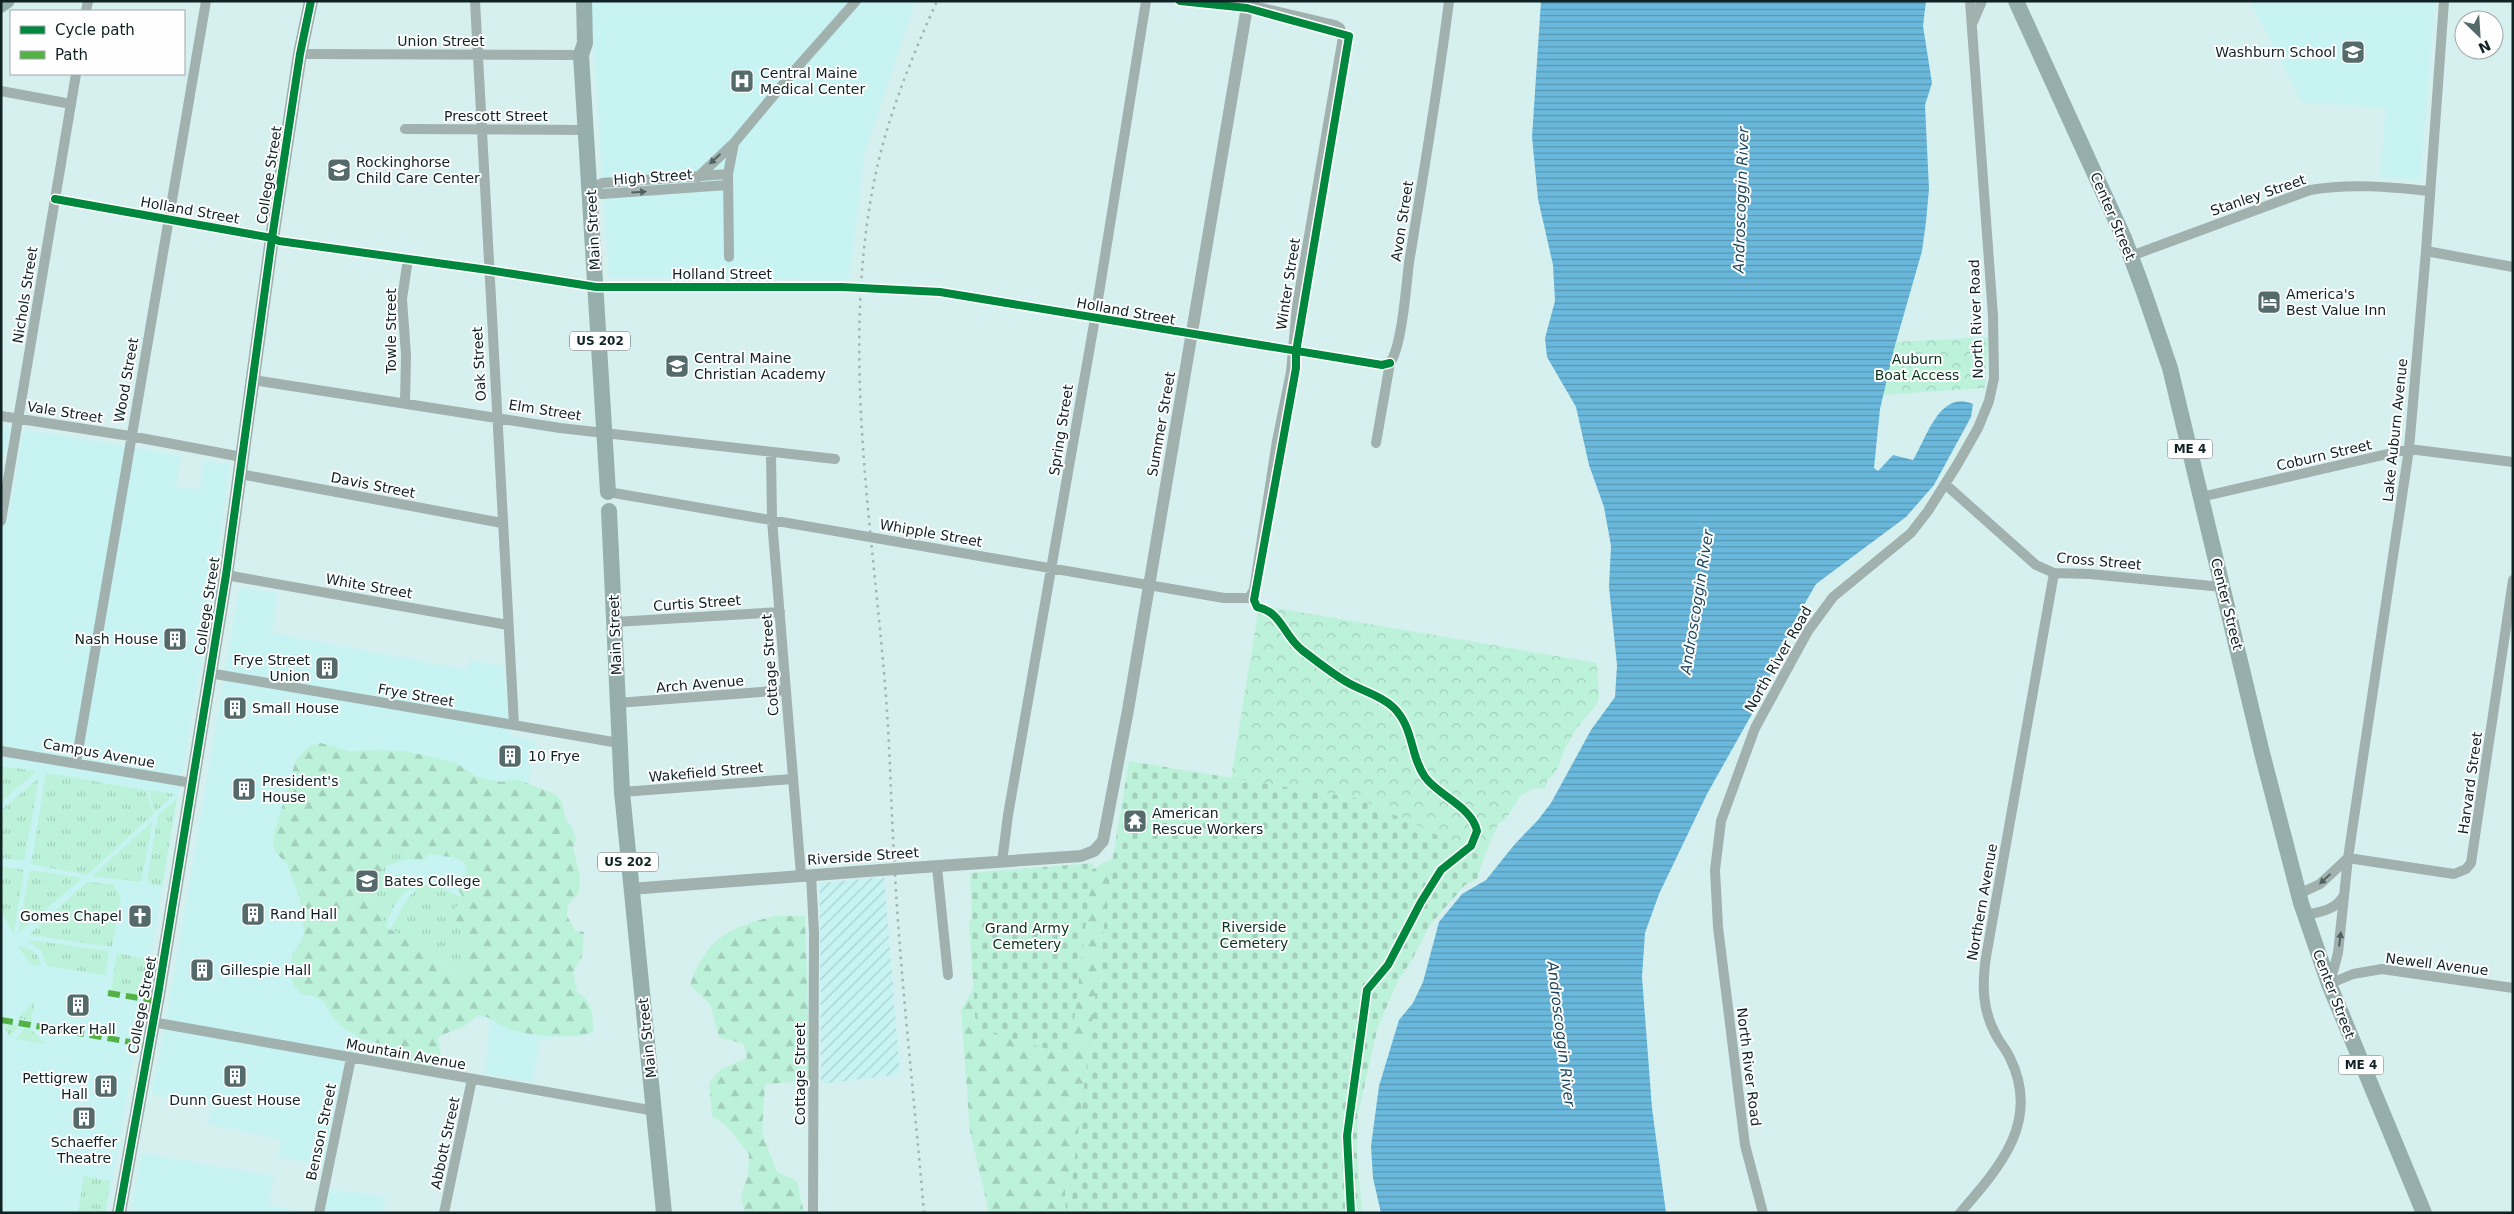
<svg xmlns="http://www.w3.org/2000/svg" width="2514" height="1214" viewBox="0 0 2514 1214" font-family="'DejaVu Sans',sans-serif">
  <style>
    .built { fill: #c7f3f3 }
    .industrial { fill: url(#industrial-furrows) }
    .grass { fill: url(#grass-tufts) }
    .forest { fill: url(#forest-firs); fill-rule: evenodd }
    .cemetery { fill: url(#cemetery-stones) }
    .park { fill: url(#park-crowns) }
    .water { fill: url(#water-rules) }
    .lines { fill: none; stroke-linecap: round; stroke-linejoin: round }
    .minor { stroke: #a0b1ae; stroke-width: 10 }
    .tertiary { stroke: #a0b1ae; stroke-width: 12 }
    .secondary { stroke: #9aafac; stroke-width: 14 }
    .primary { stroke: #94afac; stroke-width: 15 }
    .trunk { stroke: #96afac; stroke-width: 16 }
    .rail { stroke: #a1b4b3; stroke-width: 2.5; stroke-dasharray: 2.5 5; stroke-linecap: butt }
    .tertiary-bridge { stroke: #a0b1ae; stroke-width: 12 }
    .quiet { stroke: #54b145; stroke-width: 6; stroke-dasharray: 12 6; stroke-linecap: butt }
    .cycleway-casing { stroke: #fefefe; stroke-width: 11 }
    .cycleway { stroke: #00873e; stroke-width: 8 }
    .oneway { fill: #516262 }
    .labels { text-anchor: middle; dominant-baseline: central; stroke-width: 4; stroke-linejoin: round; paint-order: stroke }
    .shield { fill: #fefefe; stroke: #576465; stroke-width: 1 }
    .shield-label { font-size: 12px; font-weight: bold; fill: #102223 }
    .street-label { font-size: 14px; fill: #102223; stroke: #fefefe }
    .poi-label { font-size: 14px; fill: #102223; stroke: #fefefe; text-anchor: start }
    .park-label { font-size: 14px; fill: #08331f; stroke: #fefefe }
    .water-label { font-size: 15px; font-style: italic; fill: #1e475d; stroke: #fefefe }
  </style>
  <defs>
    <pattern id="industrial-furrows" width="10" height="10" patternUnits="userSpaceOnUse" patternTransform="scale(1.25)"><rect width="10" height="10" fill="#c7f3f3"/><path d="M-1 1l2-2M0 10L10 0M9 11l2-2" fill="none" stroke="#aad0d0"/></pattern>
    <pattern id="grass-tufts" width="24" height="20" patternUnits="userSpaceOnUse" patternTransform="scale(1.25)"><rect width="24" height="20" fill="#bdf2da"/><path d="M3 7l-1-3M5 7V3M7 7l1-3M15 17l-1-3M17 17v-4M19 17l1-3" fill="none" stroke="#a1cfbb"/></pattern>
    <pattern id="forest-firs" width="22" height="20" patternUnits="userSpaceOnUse" patternTransform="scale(1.25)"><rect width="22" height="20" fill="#bdf2da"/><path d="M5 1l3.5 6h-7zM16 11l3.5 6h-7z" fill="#a1cfbb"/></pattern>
    <pattern id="cemetery-stones" width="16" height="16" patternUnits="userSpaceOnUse" patternTransform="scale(1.25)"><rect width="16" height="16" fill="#bdf2da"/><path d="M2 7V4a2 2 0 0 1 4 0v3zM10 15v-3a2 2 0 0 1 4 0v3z" fill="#a1cfbb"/></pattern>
    <pattern id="park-crowns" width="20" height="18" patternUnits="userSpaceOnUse" patternTransform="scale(1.25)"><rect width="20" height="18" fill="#bdf2da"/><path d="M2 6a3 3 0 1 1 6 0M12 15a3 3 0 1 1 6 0" fill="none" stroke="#a1cfbb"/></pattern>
    <pattern id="water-rules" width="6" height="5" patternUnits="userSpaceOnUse" patternTransform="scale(1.25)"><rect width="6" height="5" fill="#6ab9dd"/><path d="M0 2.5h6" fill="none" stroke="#5696b3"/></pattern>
  </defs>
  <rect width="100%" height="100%" fill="#d6f0f0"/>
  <path class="built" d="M591,1H915L865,151L849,279L609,277Z
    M2250,1H2435L2420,180L2380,177L2386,108L2302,102Z
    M1,426L11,427L6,454L1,453Z
    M26,430L181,456L176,487L200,490L204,460L230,465L210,611L107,1213H1V521H8L23,432Z
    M239,588L277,593L272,633L468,670L470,660L503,666L511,736L536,741L524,808L556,1037L539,1040L533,1082L485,1074L490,1020L473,1017L435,1019L443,1070L346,1053L323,1165L278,1157L281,1139L208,1124L211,1106L151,1094L166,1021Z
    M141,1153L274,1176L269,1205L309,1213H131Z
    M318,1188L386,1197L383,1213H314Z"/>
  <path class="industrial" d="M884,877L900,1074L821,1084L820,883Z"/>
  <path class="grass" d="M1,766L37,771L1,802Z
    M46,773L146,790L154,814L87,875L31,864Z
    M39,778L24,861L1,858V810Z
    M148,790L175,794L155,812Z
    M177,798L162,887L150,884L147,880L158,815Z
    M153,821L141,882L92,876Z
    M391,843L400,844L412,859L403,860L385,867L386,877L406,873L407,881C415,886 423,884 431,885C442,887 449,892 458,896L462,895L455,910L456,920L469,948L466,975L459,976L414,942L390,929C399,916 402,902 415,891V888C401,889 387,915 387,928C383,922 381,916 377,910C370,898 354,889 355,873L363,870C370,874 374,876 381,872L383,847Z
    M1,866L24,870L14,934L1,912Z
    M30,870L82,878L18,934Z
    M87,882L113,884L121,897L112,947L29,935Z
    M30,940L109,951L105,975L47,966L41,951L29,942Z
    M18,946C32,948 38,953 42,966L30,964Z
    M117,953L150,959L143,997L111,992Z
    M35,1000L31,1021L18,1018Z
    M3,1024L19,1026L10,1037Z
    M25,1028H29L45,1044L16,1039Z
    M84,1176L110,1181L105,1213H78Z"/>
  <path class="forest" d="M321,743L352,752L365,750L405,751L440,759L456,763L477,777L502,782L516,779L555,794L562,802L566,821L572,827L576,839L573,848L580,875L579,893L568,905L567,916L575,930L584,932L582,957L573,972L577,992C593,1001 593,1016 593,1032C577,1040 526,1036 509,1029C497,1024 491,1016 477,1015C465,1030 453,1028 438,1038L443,1070L399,1062C384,1035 373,1047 355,1035C347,1030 336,1023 331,1015C327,1008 327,1003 320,999C307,993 306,999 293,986L291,955L301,942L304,933L299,896L287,864L275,852L273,837L296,760L309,746ZM391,843L400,844L412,859L422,861L429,854C442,858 467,853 467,873L453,883L462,895L455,910L456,920L469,948L466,974L458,976L414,942L387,928L377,909L360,890L355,878V873L363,870C370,874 374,876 381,872L383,847Z
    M1111,859L1136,871L1085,1213H989L970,1131L961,1010L977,982L970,934L975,897L1089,871Z
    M774,916H805L810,1081L765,1084L762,1133L777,1172L797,1181L804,1213H745L741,1196L748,1174L749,1154L727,1127L712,1116L709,1083L721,1069L747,1058L744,1044L719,1037L710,1004L690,985C706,938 728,928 774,916Z"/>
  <path class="cemetery" d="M1129,761L1361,799L1484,857L1477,879L1465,885L1429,926L1413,958L1398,981L1378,1026L1358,1114L1357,1155L1362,1213H1066L1065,1189L1071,1190L1112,862Z
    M1093,863L1070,1055L976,1029L969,921H972L970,873Z"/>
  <path class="park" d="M1988,337L1985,388L1883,395L1896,342Z
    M1259,605L1597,663L1599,697L1597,704L1576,729L1565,749L1555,774L1548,779L1545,789L1535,788L1520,796L1506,819L1498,824L1484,857L1361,799L1231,778Z"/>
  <path class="water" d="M1541,1H1926L1923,26L1932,83L1925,105L1929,189L1926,222L1922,251L1894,349L1880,409L1874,468L1878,471L1893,455L1913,460C1927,437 1940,389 1973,404L1971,417L1934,485L1906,517L1816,584L1794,622L1757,705L1707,794L1659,894L1645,933L1642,977L1652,1108L1666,1213H1381L1373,1178L1371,1146L1379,1086L1399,1020L1413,1003L1423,982L1439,922L1462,894L1486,880L1515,844L1538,820L1551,803L1591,730L1615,697L1617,665L1609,587L1611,546L1604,507L1589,465L1576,407L1547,357L1545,338L1555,301L1553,265L1538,199L1532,137Z"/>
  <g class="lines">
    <path class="minor" d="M475,1L514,725
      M86,11L88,1
      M1973,22L1982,1
      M300,54L581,55
      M1,91L71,104
      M405,129L587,130
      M698,177L734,143L794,71L856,1
      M591,190L602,183L728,174
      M591,190L602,194L727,185
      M55,199L272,238L279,241L488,270L596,287H842L940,292L1382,365L1390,363
      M2426,251L2513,267
      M2131,256L2310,190C2350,183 2390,187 2429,191
      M729,257L728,174L734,143
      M253,380L560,428L835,459
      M405,403L406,355L402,299L408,259
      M1,416L130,436L242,457
      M1376,443L1390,363C1402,346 1406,287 1409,263C1423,176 1438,89 1449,1
      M771,452L772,520L801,875
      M240,474L502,523
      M1945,484L2036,565L2054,573L2090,574L2222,587
      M608,492L1224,598H1249L1254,590L1277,441L1291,372L1297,306L1343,37L1340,28L1335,25L1258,7L1225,1
      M2201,497L2409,449L2513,462
      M1,521L76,74
      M226,575L508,625
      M615,622L780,612
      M209,673L619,743
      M617,703L786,690
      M1,751L192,783
      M76,763L206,1
      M622,792L792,779
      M2348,858L2454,874L2466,869L2471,863L2513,580
      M1002,862L1008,815L1095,318L1146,1
      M937,867L948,975
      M811,875L814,933L813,1213
      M2299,894L2320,884L2348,858
      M2305,915C2321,912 2336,910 2344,895
      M2330,983L2338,953L2348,858L2409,449L2426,251L2444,1
      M2329,984L2353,974L2382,969L2513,988
      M152,1022L655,1111
      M319,1213L351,1058
      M444,1213L472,1079
      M1763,1213L1745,1145L1718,927L1715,870L1721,821L1755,728L1808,631L1833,597L1911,533L1928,511L1957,465L1978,428L1989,401L1994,378L1993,316L1970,1
      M1960,1213C2000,1167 2041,1121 2010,1058C2006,1049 2000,1043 1996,1035C1982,1010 1982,984 1986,957L2054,573"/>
    <path class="tertiary" d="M910,868L1081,856L1094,851L1103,841L1128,710L1248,1
      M630,889L881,870"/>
    <path class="secondary" d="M119,1213L158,995L226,575L272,238L300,54L311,1"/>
    <path class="primary" d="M1,5L7,1"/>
    <path class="trunk" d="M584,1L585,43L581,55L608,492
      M2016,1L2124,238L2144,292L2170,368L2262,753L2301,903L2329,984L2424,1213
      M609,511L622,792L664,1213"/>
    <path class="rail" d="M924,1213C914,1094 900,975 894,857C891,803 890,750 886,697C873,528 841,356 873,187C885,123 910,61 937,1"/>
    <path class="tertiary-bridge" d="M881,870L910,868"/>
    <path class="quiet" d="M108,993L157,1001
      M1,1020L148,1045"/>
    <g class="cycleway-casing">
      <path id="cycleway" d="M1180,1L1247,8L1349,36L1296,352V368L1254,600L1257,607C1282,612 1283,635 1302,650C1315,660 1330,672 1345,681C1361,691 1381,695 1394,708C1414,728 1410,756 1425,777C1439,796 1472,807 1477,831L1471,846L1441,870L1421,902L1388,965L1367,990L1347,1136L1351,1213
        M55,199L272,238L279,241L488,270L596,287H842L940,292L1382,365L1390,363
        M119,1213L158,995L226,575L272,238L300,54L311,1"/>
    </g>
    <use href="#cycleway" class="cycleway"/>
  </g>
  <defs><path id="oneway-solid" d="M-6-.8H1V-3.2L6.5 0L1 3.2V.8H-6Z" transform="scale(1.25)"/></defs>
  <g class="oneway">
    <use href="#oneway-solid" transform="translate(715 159) rotate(137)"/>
    <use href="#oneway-solid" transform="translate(639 192) rotate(-4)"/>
    <use href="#oneway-solid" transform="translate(2325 879) rotate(137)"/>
    <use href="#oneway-solid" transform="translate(2340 939) rotate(-83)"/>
  </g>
  <defs>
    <g id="school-square" transform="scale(1.25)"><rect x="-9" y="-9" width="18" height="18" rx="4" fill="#556a6b" stroke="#fefefe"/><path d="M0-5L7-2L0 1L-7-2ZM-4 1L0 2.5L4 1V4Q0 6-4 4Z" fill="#fff"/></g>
    <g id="hospital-square" transform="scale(1.25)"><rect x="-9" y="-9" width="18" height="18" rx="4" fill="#556a6b" stroke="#fefefe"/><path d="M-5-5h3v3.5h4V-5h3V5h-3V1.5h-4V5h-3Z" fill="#fff"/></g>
    <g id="hotel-square" transform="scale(1.25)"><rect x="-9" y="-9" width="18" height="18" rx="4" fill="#556a6b" stroke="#fefefe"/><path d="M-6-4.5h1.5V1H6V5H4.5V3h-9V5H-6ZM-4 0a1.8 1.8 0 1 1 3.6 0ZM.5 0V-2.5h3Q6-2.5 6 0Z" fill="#fff"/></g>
    <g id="building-square" transform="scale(1.25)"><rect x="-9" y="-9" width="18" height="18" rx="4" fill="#556a6b" stroke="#fefefe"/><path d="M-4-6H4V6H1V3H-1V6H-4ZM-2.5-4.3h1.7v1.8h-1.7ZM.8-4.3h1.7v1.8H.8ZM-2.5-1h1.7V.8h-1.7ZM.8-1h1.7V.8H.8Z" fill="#fff"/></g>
    <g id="temple-square" transform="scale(1.25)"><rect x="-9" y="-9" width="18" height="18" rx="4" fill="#556a6b" stroke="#fefefe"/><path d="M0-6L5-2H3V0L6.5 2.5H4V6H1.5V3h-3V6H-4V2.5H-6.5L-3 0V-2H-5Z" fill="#fff"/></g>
    <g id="university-square" transform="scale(1.25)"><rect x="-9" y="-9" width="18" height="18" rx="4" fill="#556a6b" stroke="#fefefe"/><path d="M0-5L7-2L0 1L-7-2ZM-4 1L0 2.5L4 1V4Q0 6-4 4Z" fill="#fff"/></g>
    <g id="church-square" transform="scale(1.25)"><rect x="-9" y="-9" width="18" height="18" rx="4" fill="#556a6b" stroke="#fefefe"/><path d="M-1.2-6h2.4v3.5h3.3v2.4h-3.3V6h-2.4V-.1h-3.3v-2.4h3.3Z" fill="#fff"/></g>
  </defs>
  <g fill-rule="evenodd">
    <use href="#school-square" x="2353" y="52"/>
    <use href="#hospital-square" x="742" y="81"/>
    <use href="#school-square" x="339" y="170"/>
    <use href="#hotel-square" x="2269" y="302"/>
    <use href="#school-square" x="677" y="366"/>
    <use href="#building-square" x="175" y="639"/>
    <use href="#building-square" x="327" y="668"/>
    <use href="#building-square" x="235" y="708"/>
    <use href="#building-square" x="510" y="756"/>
    <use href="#building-square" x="244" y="789"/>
    <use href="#temple-square" x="1135" y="821"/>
    <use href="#university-square" x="367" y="881"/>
    <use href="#building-square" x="253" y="914"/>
    <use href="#church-square" x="140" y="916"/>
    <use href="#building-square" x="202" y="970"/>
    <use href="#building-square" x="78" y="1005"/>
    <use href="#building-square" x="235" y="1076"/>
    <use href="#building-square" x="106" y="1086"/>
    <use href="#building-square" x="84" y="1118"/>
  </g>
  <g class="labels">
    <g class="shield">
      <rect x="570" y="331.5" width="60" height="19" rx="4"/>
      <rect x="2167.5" y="439.5" width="45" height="19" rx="4"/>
      <rect x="598" y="852.5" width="60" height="19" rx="4"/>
      <rect x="2338.5" y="1055.5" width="45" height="19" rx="4"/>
    </g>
    <g class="shield-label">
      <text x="600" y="341">US 202</text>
      <text x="2190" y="449">ME 4</text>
      <text x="628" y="862">US 202</text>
      <text x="2361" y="1065">ME 4</text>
    </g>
    <g class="street-label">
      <text x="441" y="41">Union Street</text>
      <text x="496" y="116">Prescott Street</text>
      <text transform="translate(269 175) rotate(-81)">College Street</text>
      <text transform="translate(653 177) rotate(-4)">High Street</text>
      <text transform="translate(2258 195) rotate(-19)">Stanley Street</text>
      <text transform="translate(190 210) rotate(10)">Holland Street</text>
      <text transform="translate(2113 216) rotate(67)">Center Street</text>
      <text transform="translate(1402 221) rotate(-81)">Avon Street</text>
      <text transform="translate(593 230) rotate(-93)">Main Street</text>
      <text x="722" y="274">Holland Street</text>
      <text transform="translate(1288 284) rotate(-81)">Winter Street</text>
      <text transform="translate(25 295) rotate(-81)">Nichols Street</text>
      <text transform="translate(1126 311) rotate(10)">Holland Street</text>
      <text transform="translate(1976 319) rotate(-92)">North River Road</text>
      <text transform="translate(391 331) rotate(-90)">Towle Street</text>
      <text transform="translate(479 364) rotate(-93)">Oak Street</text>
      <text transform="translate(126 380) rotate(-80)">Wood Street</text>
      <text transform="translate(545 410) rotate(9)">Elm Street</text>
      <text transform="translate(65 412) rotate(9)">Vale Street</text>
      <text transform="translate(1161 424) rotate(-80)">Summer Street</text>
      <text transform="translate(1061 430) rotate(-81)">Spring Street</text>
      <text transform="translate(2395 430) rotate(-84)">Lake Auburn Avenue</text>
      <text transform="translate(2324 455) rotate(-13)">Coburn Street</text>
      <text transform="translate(373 485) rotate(11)">Davis Street</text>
      <text transform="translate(931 533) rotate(10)">Whipple Street</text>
      <text transform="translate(2099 561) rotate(5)">Cross Street</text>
      <text transform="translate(369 586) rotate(10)">White Street</text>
      <text transform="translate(697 603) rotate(-4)">Curtis Street</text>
      <text transform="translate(2227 604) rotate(76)">Center Street</text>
      <text transform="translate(207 606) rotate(-81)">College Street</text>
      <text transform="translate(615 635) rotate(-92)">Main Street</text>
      <text transform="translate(1778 659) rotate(-60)">North River Road</text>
      <text transform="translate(770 665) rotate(-94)">Cottage Street</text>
      <text transform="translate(700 684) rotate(-5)">Arch Avenue</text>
      <text transform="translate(416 695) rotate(10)">Frye Street</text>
      <text transform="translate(99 753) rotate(10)">Campus Avenue</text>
      <text transform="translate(706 772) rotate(-5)">Wakefield Street</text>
      <text transform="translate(2470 783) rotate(-82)">Harvard Street</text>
      <text transform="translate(863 856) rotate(-4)">Riverside Street</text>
      <text transform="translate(1982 902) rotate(-80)">Northern Avenue</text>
      <text transform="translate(2437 964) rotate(7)">Newell Avenue</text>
      <text transform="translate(2334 994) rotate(69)">Center Street</text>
      <text transform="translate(142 1005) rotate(-79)">College Street</text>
      <text transform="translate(647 1038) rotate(-96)">Main Street</text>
      <text transform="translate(406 1054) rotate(10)">Mountain Avenue</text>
      <text transform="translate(1749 1067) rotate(83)">North River Road</text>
      <text transform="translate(800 1074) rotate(-90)">Cottage Street</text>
      <text transform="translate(321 1132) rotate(-78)">Benson Street</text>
      <text transform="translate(445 1143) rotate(-78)">Abbott Street</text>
    </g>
    <g class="poi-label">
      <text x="2336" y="52" text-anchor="end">Washburn School</text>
      <text x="760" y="73">Central Maine<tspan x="760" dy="16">Medical Center</tspan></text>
      <text x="356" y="162">Rockinghorse<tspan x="356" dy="16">Child Care Center</tspan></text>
      <text x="2286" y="294">America's<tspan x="2286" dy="16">Best Value Inn</tspan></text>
      <text x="694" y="358">Central Maine<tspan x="694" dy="16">Christian Academy</tspan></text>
      <text x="158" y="639" text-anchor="end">Nash House</text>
      <text x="310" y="660" text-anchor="end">Frye Street<tspan x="310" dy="16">Union</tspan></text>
      <text x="252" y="708">Small House</text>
      <text x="528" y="756">10 Frye</text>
      <text x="262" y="781">President's<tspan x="262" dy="16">House</tspan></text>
      <text x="1152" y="813">American<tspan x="1152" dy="16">Rescue Workers</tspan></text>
      <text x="384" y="881">Bates College</text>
      <text x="270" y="914">Rand Hall</text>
      <text x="122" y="916" text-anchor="end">Gomes Chapel</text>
      <text x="220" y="970">Gillespie Hall</text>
      <text x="78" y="1029" text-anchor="middle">Parker Hall</text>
      <text x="88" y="1078" text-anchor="end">Pettigrew<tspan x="88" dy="16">Hall</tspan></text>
      <text x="235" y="1100" text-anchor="middle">Dunn Guest House</text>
      <text x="84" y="1142" text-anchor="middle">Schaeffer<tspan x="84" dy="16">Theatre</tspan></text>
    </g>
    <g class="park-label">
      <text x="1917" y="359">Auburn<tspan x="1917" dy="16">Boat Access</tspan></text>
      <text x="1254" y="927">Riverside<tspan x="1254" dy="16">Cemetery</tspan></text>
      <text x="1027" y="928">Grand Army<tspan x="1027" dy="16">Cemetery</tspan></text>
    </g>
    <g class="water-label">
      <text transform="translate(1741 200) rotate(-88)">Androscoggin River</text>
      <text transform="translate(1697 602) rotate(-81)">Androscoggin River</text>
      <text transform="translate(1561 1034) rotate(83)">Androscoggin River</text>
    </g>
  </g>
  <rect width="2514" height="1214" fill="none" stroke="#102223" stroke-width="5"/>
  <rect x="10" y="10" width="175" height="65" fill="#fefefe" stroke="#9fa6a6"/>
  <rect x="20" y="26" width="25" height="8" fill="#00873e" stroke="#9fa6a6"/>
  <text x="55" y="35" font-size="15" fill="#102223">Cycle path</text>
  <rect x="20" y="51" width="25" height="8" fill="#54b145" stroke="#9fa6a6"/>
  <text x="55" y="60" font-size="15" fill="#102223">Path</text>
  <g transform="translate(2479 35) rotate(155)"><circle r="24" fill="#fefefe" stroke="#9fa6a6"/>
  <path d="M0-4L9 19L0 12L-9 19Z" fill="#556a6b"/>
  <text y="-8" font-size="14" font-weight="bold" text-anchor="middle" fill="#102223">N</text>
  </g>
</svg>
